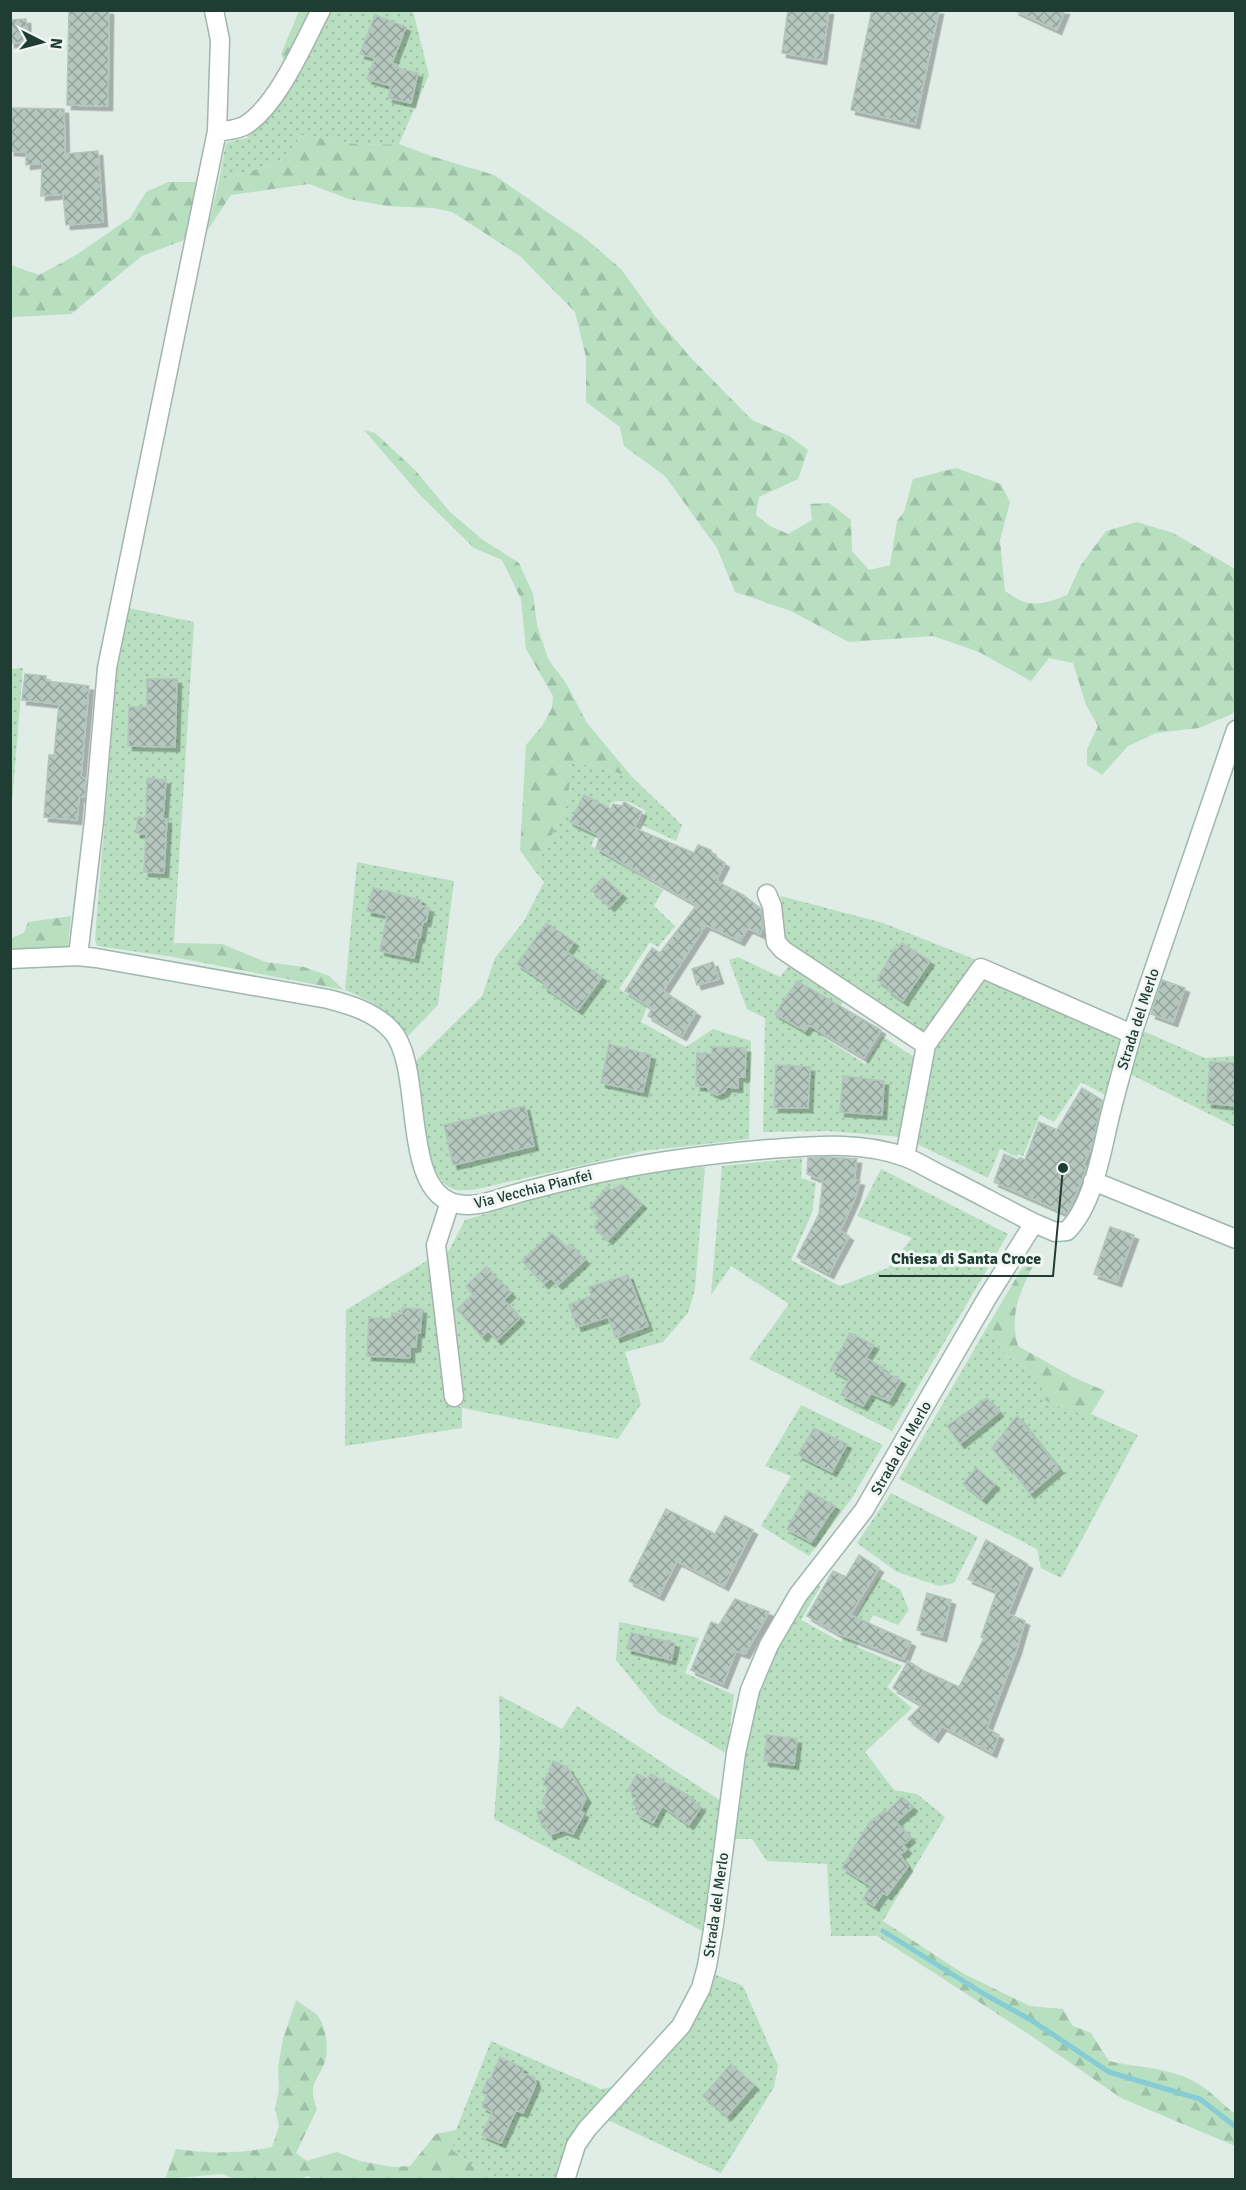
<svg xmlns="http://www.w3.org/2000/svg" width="1246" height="2190" viewBox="0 0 1246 2190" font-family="Signika,sans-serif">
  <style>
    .grass { fill: url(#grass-dots) }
    .forest { fill: url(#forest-firs) }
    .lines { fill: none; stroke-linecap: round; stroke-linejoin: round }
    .stream { stroke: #85ccd4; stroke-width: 5 }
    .building { fill: url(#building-cross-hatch); stroke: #b2c6bd; stroke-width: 1.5; filter: url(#shadow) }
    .street-casing { stroke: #a3b4ad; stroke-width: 21 }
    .secondary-casing { stroke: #9eb8ae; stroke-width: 21 }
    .street { stroke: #fff; stroke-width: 18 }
    .secondary { stroke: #fff; stroke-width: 18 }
    .labels { text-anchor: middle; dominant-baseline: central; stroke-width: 6; stroke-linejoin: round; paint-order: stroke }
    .street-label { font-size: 15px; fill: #203d34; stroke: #f1f8f4 }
    .leader { fill: none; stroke: #203d34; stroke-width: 2 }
    .callout-dot { fill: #203d34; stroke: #f1f8f4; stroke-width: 2 }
    .callout-label { font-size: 16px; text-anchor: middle; font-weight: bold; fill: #203d34; stroke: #f1f8f4; stroke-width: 6; stroke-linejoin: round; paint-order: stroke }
  </style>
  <defs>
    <pattern id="grass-dots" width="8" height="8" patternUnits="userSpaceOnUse" patternTransform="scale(1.5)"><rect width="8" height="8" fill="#b8dfc0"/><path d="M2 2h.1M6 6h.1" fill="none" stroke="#9ec0a6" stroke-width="1.8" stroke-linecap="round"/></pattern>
    <pattern id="forest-firs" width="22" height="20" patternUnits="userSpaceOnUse" patternTransform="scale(1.5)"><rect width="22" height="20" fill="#b8dfc0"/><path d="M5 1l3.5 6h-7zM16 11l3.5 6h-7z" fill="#9ec0a6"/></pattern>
    <pattern id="building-cross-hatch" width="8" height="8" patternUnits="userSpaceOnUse" patternTransform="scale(1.5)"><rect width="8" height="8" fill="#b5c7bf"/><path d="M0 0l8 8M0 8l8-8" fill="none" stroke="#93a39c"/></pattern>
    <filter id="shadow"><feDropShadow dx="4.5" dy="4.5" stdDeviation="0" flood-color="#0004"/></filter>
  </defs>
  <rect width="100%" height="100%" fill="#e0ece6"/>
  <path class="grass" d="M329,11H413L429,75L399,144L361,145L303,135L279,162L219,181L226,143L246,138L268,119L323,17Z
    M129,608L194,622L173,957L97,946L95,939L117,671Z
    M23,668L11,815V669Z
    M572,763L601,767L633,778L682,825L676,841L642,825L646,811C634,804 624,797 611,803L591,846L663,890L654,906L675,926L658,947L650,942L619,989L647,1007L641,1022L686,1047L713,1029L751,1041L749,1139L643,1151L482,1188C452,1194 442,1190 431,1159L413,1064L482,996L495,958L524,921L544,882L534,870L567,805Z
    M357,862L454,881L438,1005L406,1038C389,1010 374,1002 345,990Z
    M781,896L883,923L979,961L925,1037L786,943L784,935Z
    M738,957L780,977L792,962L845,998L823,1037L865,1064L882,1036L917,1059L904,1137L828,1131L763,1132L765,1018L747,1009L729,960Z
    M982,975L1121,1035L1105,1095L1081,1082L1054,1122L1040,1115L1023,1156L1018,1154L1017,1157L1000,1149L988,1178L915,1143L933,1047Z
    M1143,1031L1205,1058L1235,1056V1127L1130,1074Z
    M802,1158L801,1178L816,1183L812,1213L791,1260L840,1286L888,1268L912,1238L857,1216L881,1169L1008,1234L892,1431L749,1359L789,1304L731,1266L711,1295L722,1166Z
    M705,1167L695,1289L688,1313L663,1342L625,1352L641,1404L618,1439L462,1408V1428L345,1446L346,1310L433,1257L449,1403L461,1407L445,1258L465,1220L558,1192L653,1171Z
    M986,1329L1007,1356L1044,1381L1066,1411L1091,1414L1138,1435L1061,1578L1041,1568L1037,1549L899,1479Z
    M801,1405L883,1445L852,1498L809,1556L761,1526L791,1476L765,1466Z
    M891,1493L978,1537L954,1583L939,1586L897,1572L857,1543Z
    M878,1577L900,1589L909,1610L898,1625L873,1615L857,1647L902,1666L887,1687L912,1708L865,1752L894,1790L917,1794L945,1817L883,1921L877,1936H831L827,1864L767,1861L752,1839H732C737,1805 738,1770 745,1737C756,1681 785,1629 816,1582L820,1587L801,1620L841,1642Z
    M619,1622L699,1638L685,1673L734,1695L727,1754L659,1713L616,1660Z
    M499,1695L562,1729L577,1706L721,1801L704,1932L494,1819L500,1742Z
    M714,1974L743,1986L778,2066L774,2087L721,2173L608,2120C650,2075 696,2034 714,1974Z
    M491,2041L601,2089L617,2086C588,2115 563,2138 555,2179H489L494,2175L474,2166L452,2150L456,2130Z"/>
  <path class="forest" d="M299,11H314L286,66L281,54Z
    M303,135L361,145L399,144L431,156L494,175L585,238L621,269L655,316L691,358L752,420L789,436L808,450L798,479L759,497L756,515L770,526L788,534L812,520L810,504L829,503L851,520L852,551L869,570L890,565L897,521L904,512L913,479L956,468L1001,484L1010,502L1000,540L1005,591C1029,609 1041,605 1067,595L1081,565L1106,531L1137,522L1173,533L1235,569L1236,707L1232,714L1199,728L1156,733L1128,746L1102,775L1087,765V749L1098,726L1086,705L1073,663L1049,658L1031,681L979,652L933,636L849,642L791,611L735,592L717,548L665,476L624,446L620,427L586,402V357L575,312L520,256L452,212L433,208L387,206L349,199L309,184L231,195L207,231L219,181L279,162Z
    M168,182H197L184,240L142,256L71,314L14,317L11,320V265L39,275L76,255L130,218L146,192Z
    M364,430L375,433L415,470L450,512L483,540L519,563L533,594L537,625L548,659L566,683L587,723L633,778L601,767L572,763L567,805L534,870L520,850L526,745L542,726L552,708L553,696L526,649L521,599L502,560L474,548L420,495Z
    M71,916L68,947L11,951V938L24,933L28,922Z
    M174,943L222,944L266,962L304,967L329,976L344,990L173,957Z
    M1035,1262C1020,1292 1009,1313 1018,1346L1073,1377L1105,1391L1091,1414L1066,1411L1040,1397L1044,1381L1007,1356L986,1329L1025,1263Z
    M883,1921L964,1974L1030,2006L1063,2009L1073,2026L1091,2033L1109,2061C1138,2068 1168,2067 1195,2082C1210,2090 1222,2104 1235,2114V2146L1121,2098L1030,2035L877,1936Z
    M296,2000C302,2005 310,2009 316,2014C326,2023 330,2051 324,2064C315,2085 308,2084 317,2109L296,2153L307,2161L337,2152L360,2161L392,2167L410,2166L436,2134L456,2130L452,2150L474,2166L494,2175L489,2180H314L308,2176L297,2180L234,2179L222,2174L165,2179L176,2149C211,2154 238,2154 272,2147L279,2126L275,2108L279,2091L278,2067L283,2039Z"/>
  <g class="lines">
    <path class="stream" d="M883,1931L984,1994L1031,2020L1109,2072L1200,2099L1236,2127"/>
  </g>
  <path class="building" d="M69,10H109L108,106L67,105Z
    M788,10H829L822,60L782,53Z
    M872,10H939L915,124L851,110Z
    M1014,10H1065L1057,30Z
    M375,15L406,27L392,63L397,65L396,68L418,73L411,103L388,98L391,86L367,79L375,58L360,54Z
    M26,19L27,42L10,43V20Z
    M10,108L64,109L65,154L98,151L103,222L66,225L63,194L41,196L42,163L26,165V152L10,151Z
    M25,674L46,676V681L89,686L81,776L86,780L85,797H79L77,820L44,817L49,755H54L59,704L22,700Z
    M147,679H177L175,747L128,746L129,707H147Z
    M147,778L166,780L163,819H167L164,873L144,872L146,834L136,833L138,817L146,818Z
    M584,795L611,809L613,804L622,806L624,802L642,812L634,828L694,853L698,845L711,850L713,855L725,863L716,881L743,895L761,909L763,927L760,934L748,928L740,941L706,925L703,929L701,928L702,931L663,991L696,1012L682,1036L648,1016L652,1008L625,991L652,948L660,953L697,905L596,848L600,836L570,822Z
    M603,877L622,894L610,907L591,890Z
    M373,888L421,900L420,905L429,908L426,922H423L420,938H418L414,958L380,951L387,915L367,911Z
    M547,923L574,942L567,952L602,977L578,1010L543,986L545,983L517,964Z
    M902,943L930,961L903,1001L887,990L889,988L877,980L895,948L897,950Z
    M713,962L719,979L697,985L692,969Z
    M1162,980L1185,988L1173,1022L1151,1014Z
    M797,981L881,1030L864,1058L809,1025L805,1031L775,1014Z
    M609,1044L651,1055L643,1092L601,1083Z
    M712,1047L746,1048L745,1077H738V1088L727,1087L724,1092L717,1095L710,1092L707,1087L696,1086L697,1053L712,1054Z
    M1210,1062L1236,1063V1106L1207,1103Z
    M776,1065L810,1067L808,1108H774Z
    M843,1076L884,1081L882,1115L840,1112Z
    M1082,1088L1102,1100L1092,1146L1083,1165L1086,1167L1084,1175L1067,1214L994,1182L1004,1154L1018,1160L1020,1158L1025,1160L1039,1122L1057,1130Z
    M525,1106L534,1146L453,1165L444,1125Z
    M827,1157L857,1159L854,1180L860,1181L855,1198L840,1231L849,1236L829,1274L797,1257L819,1214L823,1180L807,1174L808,1158Z
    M622,1185L642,1204L608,1240L594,1227L601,1217L590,1208L607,1187L611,1190Z
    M1110,1227L1134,1235L1117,1282L1094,1274Z
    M552,1233L566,1248L570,1244L585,1260L558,1285L551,1278L544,1284L522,1261Z
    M486,1267L511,1293L504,1300L520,1318L497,1340L488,1331L482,1337L457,1309L473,1294L466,1286Z
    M628,1275L648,1326L616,1338L608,1317L577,1327L569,1305L591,1296L589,1287Z
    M402,1308L422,1309L420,1333H417L416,1347H410V1358L367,1356L369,1318L391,1319L392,1313L402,1314Z
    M850,1333L874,1345L866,1358L884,1368L883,1371L901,1380L889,1401L871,1393L863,1406L841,1395L849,1379L831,1369Z
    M987,1398L999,1412L960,1444L947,1426Z
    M1017,1416L1059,1469L1030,1494L1010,1467L1008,1468L992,1448Z
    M814,1428L847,1444L832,1472L798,1455Z
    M976,1468L995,1484L982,1499L963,1484Z
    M808,1491L835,1506L811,1542L787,1529Z
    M666,1509L715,1534L725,1516L753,1530L724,1586L677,1561L659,1596L629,1581Z
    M986,1540L1028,1564L1008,1614L1025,1621L1017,1649L987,1728L999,1735L992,1753L942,1726L934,1738L908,1719L922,1705L893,1688L908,1661L924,1671L959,1687L984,1638L981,1637L997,1591L968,1579Z
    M859,1555L879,1568L850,1615L911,1642L904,1659L839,1634L807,1616L833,1571L846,1577Z
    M927,1593L951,1600L942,1637L917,1630Z
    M735,1599L769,1612L745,1654L736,1651L723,1684L691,1670L711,1622L719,1625Z
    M631,1633L675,1643L671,1660L627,1649Z
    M767,1735L797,1739L794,1765L764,1761Z
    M553,1761L567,1767L586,1798L580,1811L584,1813L573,1834L563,1830L549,1835L545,1825L542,1826L537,1812L546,1808L543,1800L549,1787L543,1785Z
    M637,1774L648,1779L651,1774L691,1797L690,1799L701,1807L689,1825L662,1806L653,1823L636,1814L639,1807L632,1804L638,1796L628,1790Z
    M902,1797L913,1807L896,1822L911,1838L903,1845L907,1849L900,1855L908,1867L887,1895L883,1893L874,1906L863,1899L871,1886L842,1868L869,1823L885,1810L887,1812Z
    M500,2057L523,2068L522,2073L534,2077L536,2084L523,2113L516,2110L501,2143L482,2135L492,2112L482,2107L487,2095L482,2093L488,2079L490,2080Z
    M731,2064L754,2085L727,2116L703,2096Z"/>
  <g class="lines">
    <g class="street-casing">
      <path id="street" d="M217,131C226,131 235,130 244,126C277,107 303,44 321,10
        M767,894L772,906L776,942L783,950L926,1045L905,1157
        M78,956L94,821L107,668L217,131L220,40L214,10
        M926,1045L981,968L1132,1034
        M450,1202L436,1245L454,1397"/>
    </g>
    <g class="secondary-casing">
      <path id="secondary" d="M10,959L78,956L96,958L328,999C351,1005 375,1012 392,1031C425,1068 399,1194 458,1204C477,1208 497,1199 515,1194C540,1187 565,1181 590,1175C649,1162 709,1154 770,1149C813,1146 863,1141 905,1157C919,1162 932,1171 945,1177C975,1192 1004,1208 1034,1223
        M1093,1181L1236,1239
        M565,2180L576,2145L587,2129L681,2026L701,1988L707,1966L714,1924L736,1753L750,1690L769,1645L798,1595L864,1510L987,1298L1034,1223L1055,1232L1067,1231C1093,1205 1101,1154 1109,1120C1116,1091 1124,1063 1132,1034L1236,730"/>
    </g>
    <use href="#street" class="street"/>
    <use href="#secondary" class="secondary"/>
  </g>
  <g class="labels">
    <g class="street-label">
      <text transform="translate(1138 1019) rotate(-72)">Strada del Merlo</text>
      <text transform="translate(533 1189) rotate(-14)">Via Vecchia Pianfei</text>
      <text transform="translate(901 1448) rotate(-60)">Strada del Merlo</text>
      <text transform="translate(716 1905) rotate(-82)">Strada del Merlo</text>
    </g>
  </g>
  <path class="leader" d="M1063 1168L1053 1276H879"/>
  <circle class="callout-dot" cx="1063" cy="1168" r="6"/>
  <g class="callout-label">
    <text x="966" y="1264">Chiesa di Santa Croce</text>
  </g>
  <rect width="1246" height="2190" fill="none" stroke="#203d34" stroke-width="24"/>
  <g transform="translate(42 42) rotate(96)" stroke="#f1f8f4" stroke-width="4.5" paint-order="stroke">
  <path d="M0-4.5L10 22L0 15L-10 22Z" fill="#203d34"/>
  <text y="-9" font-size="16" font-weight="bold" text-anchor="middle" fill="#203d34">N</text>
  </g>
</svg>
